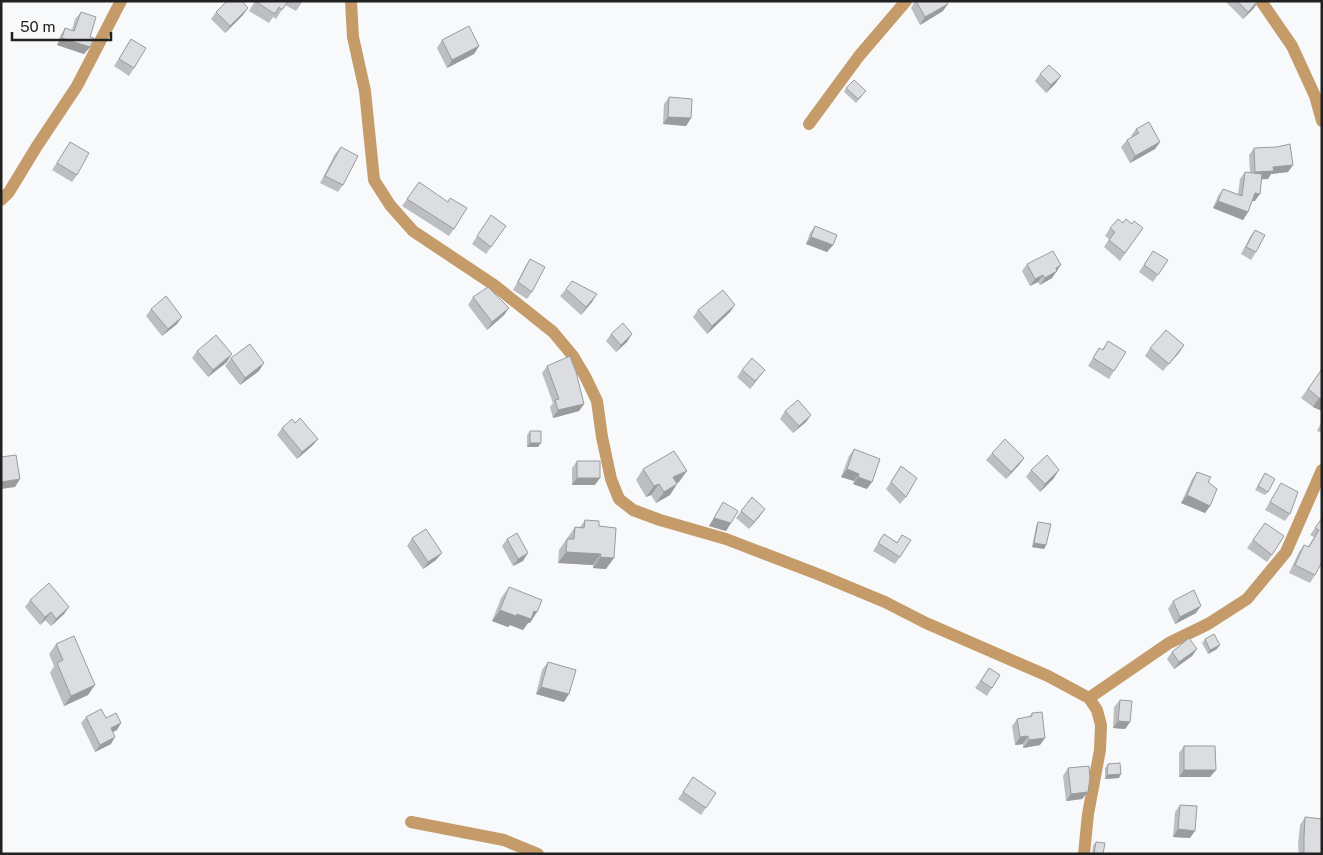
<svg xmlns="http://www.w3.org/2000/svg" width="1323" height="855" viewBox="0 0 1323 855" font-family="'Public Sans',sans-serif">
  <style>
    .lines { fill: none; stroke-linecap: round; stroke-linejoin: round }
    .minor { stroke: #c59b69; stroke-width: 12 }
    .wall { fill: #bcbec1 }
    .shaded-wall { fill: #999b9d }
    .building { fill: #dbdde0; stroke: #999b9d }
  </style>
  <rect width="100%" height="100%" fill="#f7f9fb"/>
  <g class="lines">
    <path class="minor" d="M351,1L353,37L365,91L374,180L390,205L413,231L494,285L553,332L573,356L585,376L597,401L602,437L611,479L619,499L633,510L660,520L726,539L820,575L885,602L926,623L1048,676L1089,698L1097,710L1101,725L1100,750L1088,814L1084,854
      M1261,1L1292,46L1315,96L1322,121
      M809,124L859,56L906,1
      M1,200L9,192L37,146L77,86L121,1
      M1089,698L1169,643L1208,624L1247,599L1286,552L1322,470
      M411,822L504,840L538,854"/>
  </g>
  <path class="wall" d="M255,1H303L296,11L285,5L276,19L273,17L269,23L249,11Z
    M915,1H947L943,11L920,25L911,8Z
    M1227,1H1258L1254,8L1243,19L1226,2Z
    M81,12L90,47L84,54L57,45L60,36L65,28L72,30L75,19Z
    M216,12L243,15L225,33L211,19Z
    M131,39L134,68L129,76L114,66Z
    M442,40L479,46L474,54L447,68L437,48Z
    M1040,74L1061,76L1055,84L1046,93L1035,81Z
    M846,88L863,95L856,103L844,92Z
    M669,97L691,118L686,126L663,124L664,104Z
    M1136,129L1160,142L1155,149L1130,163L1121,147L1127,140L1132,137L1131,136Z
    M70,142L77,175L72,182L52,170Z
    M341,147L343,185L338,192L320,183L335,154Z
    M1254,148L1293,165L1288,172L1271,174L1268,179H1262L1255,201H1252L1248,212L1243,220L1213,208L1218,196L1223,189L1238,194L1240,179L1245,172H1250L1249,155Z
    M419,182L454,229L449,236L402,206Z
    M491,215L506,226L486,254L472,244Z
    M1123,223L1132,224L1143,228L1120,261L1104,247L1109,239L1105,236L1110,228Z
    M815,226L833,245L827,252L806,244L810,233Z
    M1255,230L1256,252L1251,260L1241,254L1250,237Z
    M1153,251L1168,260L1153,282L1139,272Z
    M530,259L532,292L527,299L513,290L525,267Z
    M1027,264L1057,270L1052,278L1040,285L1038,282L1030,286L1022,271Z
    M566,289L592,302L581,315L560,296Z
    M473,297L509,308L504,315L487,330L468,305Z
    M735,305L730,312L707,334L693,317L698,310Z
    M151,309L177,324L162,336L146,316Z
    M611,334L627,342L616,352L606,341Z
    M1108,341L1114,371L1109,379L1088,366L1099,348L1102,350Z
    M1184,345L1163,371L1145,356L1150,348Z
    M197,351L227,362L208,377L192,358Z
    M231,358L259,371L240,385L225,366Z
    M547,366L584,404L579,411L553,418L550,407L553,403L542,373Z
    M1322,369V411L1313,407L1301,398Z
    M742,370H765L750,389L737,377Z
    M785,411L811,415L806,422L793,433L780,419Z
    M1322,421V433L1317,431Z
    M295,423L318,439L312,446L297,459L277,435L282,428Z
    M530,431L538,447H527V435Z
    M854,449L867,489L853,484L854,481L841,477L849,456Z
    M992,453L1024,458L1019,465L1006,479L986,460Z
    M577,461L595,485H572V468Z
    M901,466L906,497L900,504L886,489Z
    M643,469L679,482L677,483L670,495L656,503L651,495L646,497L636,480Z
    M1031,470L1054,478L1040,492L1026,477Z
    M1197,472L1208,482L1210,506L1205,513L1181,503L1192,479Z
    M1265,473L1268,492L1265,495L1255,490Z
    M1281,483L1290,514L1285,521L1265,510Z
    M723,502L731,523L726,531L709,526Z
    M741,511L760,516L749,529L736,518Z
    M1322,518L1315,575L1310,583L1289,573L1299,552L1304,545L1308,547L1314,537L1310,535Z
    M585,520L599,526L606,569L593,568V565L558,563L559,550L575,527H580Z
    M1038,522L1046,545L1044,549L1032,547L1036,526Z
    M1265,523L1272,555L1267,562L1247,548Z
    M884,534L897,542L902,535L900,557L895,564L873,551Z
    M412,538L436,560L423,569L407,546Z
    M507,539L523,561L513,566L502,546Z
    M509,587L530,623H528L523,630L510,625L508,627L492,621L501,598Z
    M30,600L69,607L64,614L51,626L45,620L40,625L25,607Z
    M1173,601L1196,613L1175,624L1168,609Z
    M1205,639L1217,649L1208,654L1202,643Z
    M56,644L88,695L64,706L50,673L54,666L49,654Z
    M1197,649L1192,656L1174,669L1167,659L1172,652Z
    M548,662L564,702L536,694L542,670Z
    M989,668L1000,675L987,696L975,688Z
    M1120,700L1130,722L1125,729L1113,728L1114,707Z
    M1032,713L1040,745L1023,748V744L1015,745L1012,726L1017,719L1029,717Z
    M86,717L106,718L117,730L113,732L111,744L95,752L81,723Z
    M1184,746L1216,770L1210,777H1179V753Z
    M1108,764L1119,778L1105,779V768Z
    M1068,768L1088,792L1082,799L1066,801L1063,776Z
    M693,777L716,793L701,815L678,799Z
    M1180,805L1190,838L1173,837L1175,812Z
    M1305,817L1322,854H1299L1298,845L1300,825Z
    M1096,842L1103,854H1092L1093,845Z"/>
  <path class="shaded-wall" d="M1258,1L1254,8L1243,19L1248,12Z
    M948,4L943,11L920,25L925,17Z
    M248,8L243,15L225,33L230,26Z
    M62,38L90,47L84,54L57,45Z
    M479,46L474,54L447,68L452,60Z
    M1061,76L1055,84L1046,93L1051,85Z
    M668,117L691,118L686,126L663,124Z
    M1160,142L1155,149L1130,163L1135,156Z
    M1293,165L1288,172L1271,174L1268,179L1250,180L1255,172L1273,167Z
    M1255,193L1260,194L1255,201H1250Z
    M1218,201L1248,212L1243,220L1213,208Z
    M811,237L833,245L827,252L806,244Z
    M1061,265L1052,278L1040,285L1045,278L1056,268Z
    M1043,275L1038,282L1030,286L1035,279Z
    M597,294L592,302L581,315L586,307Z
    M735,305L730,312L707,334L712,326Z
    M509,308L504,315L487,330L492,322Z
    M182,317L177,324L162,336L168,329Z
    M632,334L627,342L616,352L621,345Z
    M1184,345L1179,353L1163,371L1169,364Z
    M232,354L227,362L208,377L213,370Z
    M264,363L259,371L240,385L245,378Z
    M765,370L759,377L750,389L755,381Z
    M1319,398L1322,399V411L1313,407Z
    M584,404L579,411L553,418L558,410Z
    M811,415L806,422L793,433L799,426Z
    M318,439L312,446L297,459L302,452Z
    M530,443H541L538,447H527Z
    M1024,458L1019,465L1006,479L1011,472Z
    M847,469L859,474L854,481L841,477Z
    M1059,470L1054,478L1040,492L1045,484Z
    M687,471L679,482L666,488L673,477Z
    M858,477L872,482L867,489L853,484Z
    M577,478H600L595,485H572Z
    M20,479L15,487L1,489V482Z
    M659,484L651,495L646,497L654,486Z
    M677,484L670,495L656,503L664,492Z
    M1187,495L1210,506L1205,513L1181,503Z
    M765,509L760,516L749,529L754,522Z
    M714,518L731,523L726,531L709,526Z
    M1034,543L1046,545L1044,549L1032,547Z
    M566,552L601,554L593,565L558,563Z
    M442,553L436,560L423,569L428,562Z
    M528,553L523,561L513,566L518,559Z
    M600,557L614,558L606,569L593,568Z
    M1201,606L1196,613L1175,624L1180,617Z
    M69,607L64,614L51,626L56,619Z
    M500,610L517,614L534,611L537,612L530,623H528L523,630L510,625L508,627L492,621Z
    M51,612L45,620L40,625L45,617Z
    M1220,645L1217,649L1208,654L1210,650Z
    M1197,649L1192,656L1174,669L1179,662Z
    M95,685L88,695L64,706L71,696Z
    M541,687L569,694L564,702L536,694Z
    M1118,721L1130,722L1125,729L1113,728Z
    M121,723L117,730L106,735L111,728Z
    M1028,736L1023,744L1015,745L1020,737Z
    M115,737L111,744L95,752L100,745Z
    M1045,738L1040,745L1023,748L1029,740Z
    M1184,770H1216L1210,777H1179Z
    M1121,774L1119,778L1105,779L1107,775Z
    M1088,792L1082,799L1066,801L1071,794Z
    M1178,829L1195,831L1190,838L1173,837Z"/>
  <path class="building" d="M227,1H242L248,8L230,26L216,12Z
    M288,1L282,10L279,7L275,14L256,2Z
    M916,1H947L948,4L925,17Z
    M1237,1H1258L1248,12Z
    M81,12L96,17L90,37L94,38L90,47L62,38L65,28L74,31Z
    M469,26L479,46L452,60L442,40Z
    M131,39L146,48L134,68L119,59Z
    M1049,65L1061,76L1051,85L1040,74Z
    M854,80L866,91L858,99L846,88Z
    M669,97L692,99L691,118L668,117Z
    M1149,122L1160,142L1135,156L1127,140L1139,133L1136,129Z
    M70,142L89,153L77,175L57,163Z
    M1290,144L1293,165L1273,167L1274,171L1255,172L1254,148L1277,147Z
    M341,147L358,156L343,185L325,176Z
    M1245,172L1262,174L1260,194L1255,193L1248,212L1218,201L1223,189L1242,196Z
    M419,182L448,202L450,198L467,208L454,229L407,199Z
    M491,215L506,226L491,247L477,236Z
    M1118,219L1123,223L1126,219L1132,224L1134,221L1143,228L1125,253L1109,240L1115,232L1110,228Z
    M815,226L837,235L833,245L811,237Z
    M1255,230L1265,235L1256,252L1246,247Z
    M1053,251L1061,265L1056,268L1057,271L1045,278L1043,275L1035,279L1027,264Z
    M1153,251L1168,260L1158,275L1144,265Z
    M530,259L545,267L532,292L518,282Z
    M572,281L597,294L586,307L566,289Z
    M488,287L509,308L492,322L473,297Z
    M723,290L735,305L712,326L698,310Z
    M166,296L182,317L168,329L151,309Z
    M623,323L632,334L621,345L611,334Z
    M1166,330L1184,345L1169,364L1150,348Z
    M216,335L232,354L213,370L197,351Z
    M1108,341L1126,352L1114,371L1093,358L1099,348L1103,350Z
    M250,344L264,363L245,378L231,358Z
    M570,356L576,372L584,404L558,410L555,400L559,399L547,366Z
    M752,358L765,370L755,381L742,370Z
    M1322,369V399L1319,398L1308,389Z
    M798,400L811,415L799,426L785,411Z
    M300,418L318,439L302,452L282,428L292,419L295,423Z
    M530,431H541V443H530Z
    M1005,439L1024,458L1011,472L992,453Z
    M854,449L880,459L872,482L858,477L859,474L847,469Z
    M674,451L687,471L673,477L677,484L664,492L659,484L654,486L643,469Z
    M16,455L20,479L1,482V457Z
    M1047,455L1059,470L1045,484L1031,470Z
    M577,461H600V478H577Z
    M901,466L917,478L906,497L891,482Z
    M1197,472L1211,477L1208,482L1217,489L1210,506L1187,495Z
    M1265,473L1275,479L1268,492L1258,486Z
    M1281,483L1298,492L1290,514L1270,502Z
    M752,497L765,509L754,522L741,511Z
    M723,502L738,511L731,523L714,518Z
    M1322,518V562L1315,575L1295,565L1304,545L1309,547L1319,530L1315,528Z
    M585,520L599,521V526L616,528L614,558L600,557L601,554L566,552L567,539H574L575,527L584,528Z
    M1038,522L1051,524L1046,545L1034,543Z
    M1265,523L1284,536L1272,555L1253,540Z
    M426,529L442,553L428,562L412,538Z
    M517,533L528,553L518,559L507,539Z
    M884,534L897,543L902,535L911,540L900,557L878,543Z
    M49,583L69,607L56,619L51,612L45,617L30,600Z
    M509,587L542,600L537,612L534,611L531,619L517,614L516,616L500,610Z
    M1194,590L1201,606L1180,617L1173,601Z
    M1214,634L1220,645L1210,650L1205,639Z
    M74,636L95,685L71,696L57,663L63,660L56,644Z
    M1189,638L1197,649L1179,662L1172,652Z
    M548,662L576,670L569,694L541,687Z
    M989,668L1000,675L992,688L981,681Z
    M1120,700L1132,701L1130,722L1118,721Z
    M101,709L106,718L116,713L121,723L111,728L115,737L100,745L86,717Z
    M1042,712L1045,738L1029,740L1028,736L1020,737L1017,719L1032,716V713Z
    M1184,746H1215L1216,770H1184Z
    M1120,763L1121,774L1107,775L1108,764Z
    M1089,766L1090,778L1088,792L1071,794L1068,768Z
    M693,777L716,793L706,808L683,792Z
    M1180,805L1197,806L1195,831L1178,829Z
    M1305,817L1322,819V854H1304V837Z
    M1096,842L1105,843L1103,854L1094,853Z"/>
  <rect width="1323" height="855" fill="none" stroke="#212122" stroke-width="5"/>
  <path d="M12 32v8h99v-8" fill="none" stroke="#212122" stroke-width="2.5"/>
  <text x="20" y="32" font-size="15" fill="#212122" stroke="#f7f9fb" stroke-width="4" paint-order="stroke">50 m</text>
</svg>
